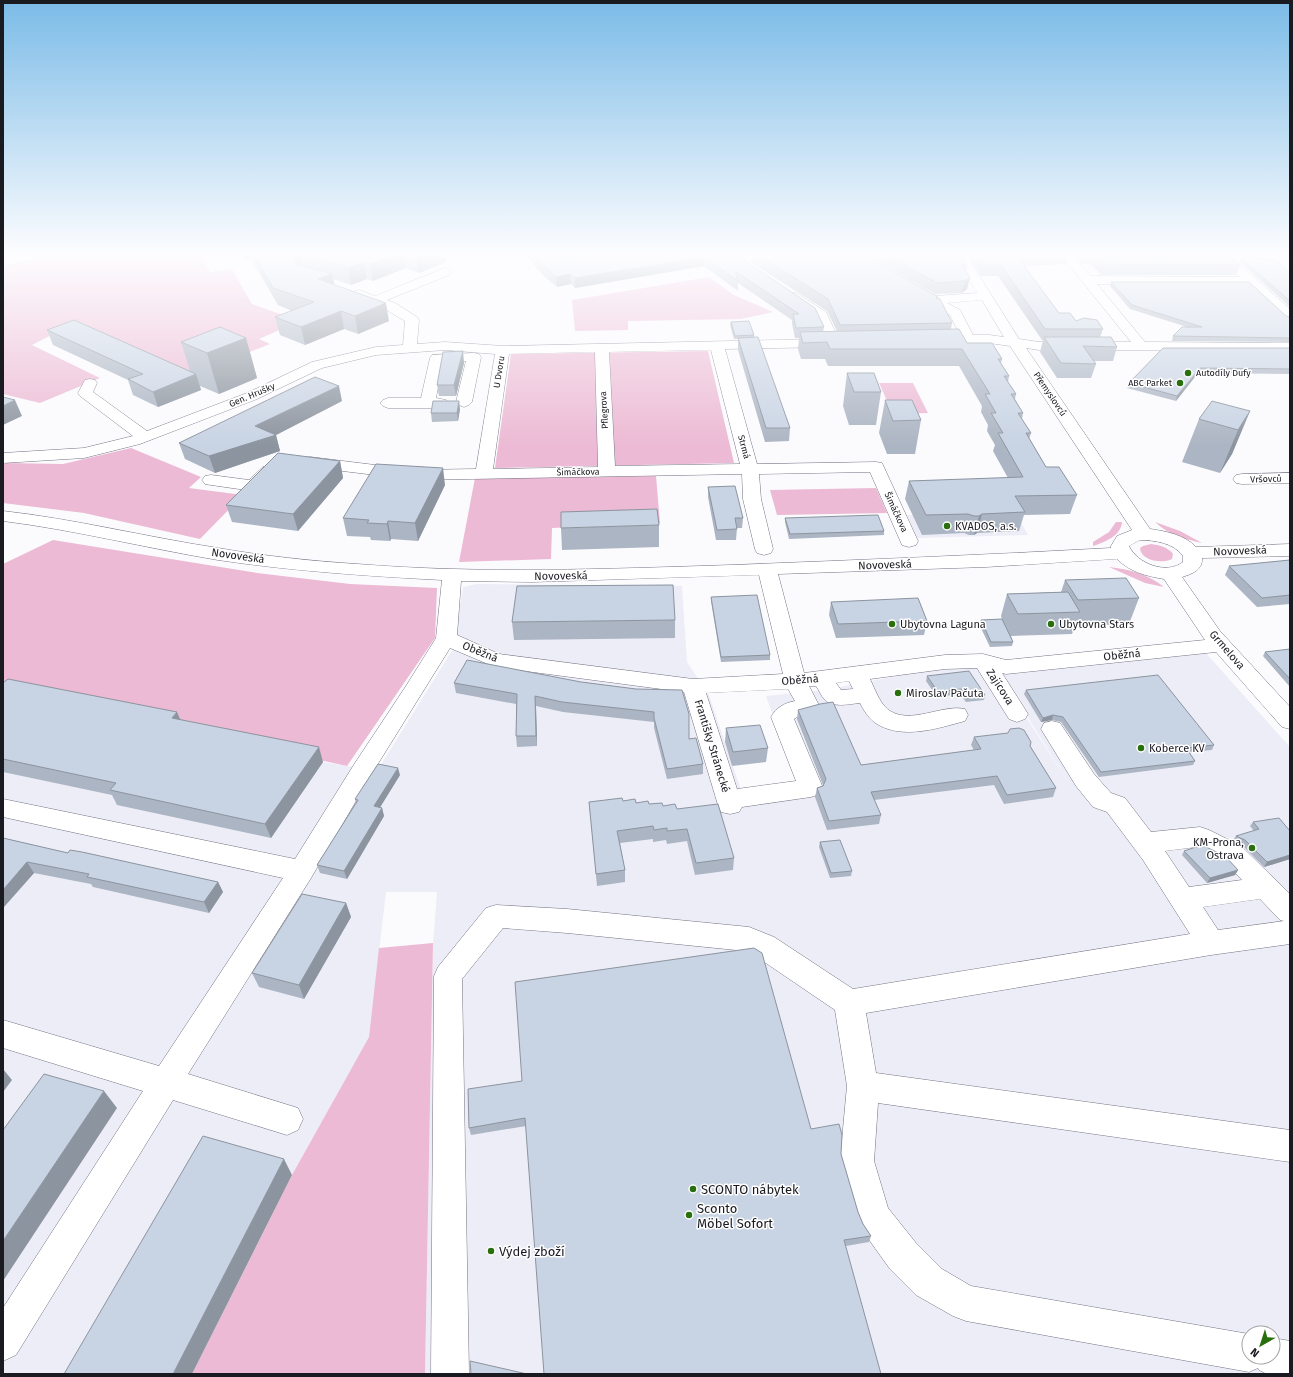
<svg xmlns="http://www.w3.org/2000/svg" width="1293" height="1377" viewBox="0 0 1293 1377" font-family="'Fira Sans',sans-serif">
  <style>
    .built { fill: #ededf7; fill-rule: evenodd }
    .green { fill: #ecbad4 }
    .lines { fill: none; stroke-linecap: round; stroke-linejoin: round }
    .minor-casing { stroke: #747384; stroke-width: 1 }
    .minor { fill: #fff; fill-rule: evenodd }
    .wall { fill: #acb5c3 }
    .shaded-wall { fill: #8c949f }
    .building { fill: #c8d3e3; stroke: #8c949f }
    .poi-dot { fill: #296f0e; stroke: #fff; stroke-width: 1.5 }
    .labels { text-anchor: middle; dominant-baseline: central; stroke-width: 3; stroke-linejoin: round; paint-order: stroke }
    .far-street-label { font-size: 9px; fill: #1a1a21; stroke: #fff }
    .far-poi-label { font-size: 9px; fill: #1a1a21; stroke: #fff; text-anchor: start }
    .poi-label { font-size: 11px; fill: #1a1a21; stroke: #fff; text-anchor: start }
    .street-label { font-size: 11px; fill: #1a1a21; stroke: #fff }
    .near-poi-label { font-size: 13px; fill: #1a1a21; stroke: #fff; text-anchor: start }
  </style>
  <rect width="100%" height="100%" fill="#fbfbfe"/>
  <path class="built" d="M1015,512L1028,535L917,538L907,515Z
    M476,584L682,586L687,662L709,695L741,790L798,785L766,696L824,690L959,664L998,674L1205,652L1290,747V1374H425L433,943L437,892H386L369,1037L292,1175L192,1374H3V691L323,762L377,771L453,649L463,587ZM1003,681L1015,697L1070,785ZM1249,1333H1273V1357H1249Z"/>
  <path class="green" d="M82,253H201L210,272L232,269L252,304L300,321L259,339L270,344L194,374L75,323L32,345L100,378L40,403L3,394V267L18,262Z
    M709,277L734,295L773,312L741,319L628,321V330L575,331L572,300Z
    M708,351L734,463L495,468L511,354Z
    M879,383H913L928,413L893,414Z
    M131,448L201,477L189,488L243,495L200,539L84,513L3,503V465L6,463L63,464Z
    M656,476L660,523L552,528L551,559L459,562L475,478Z
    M876,488L887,513L777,515L770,490Z
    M1116,522H1122C1121,536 1105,542 1093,546V542L1109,532Z
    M1155,522L1180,531L1202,543C1184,539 1169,535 1155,522Z
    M53,540L257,573L350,584L437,588L435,638L347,766L3,691V564Z
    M1151,544C1159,545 1168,547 1173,554L1172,559C1162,564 1141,561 1140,548L1143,546Z
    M1109,567C1129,569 1148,574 1164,587L1145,583Z
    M433,943L425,1374H192L292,1175L369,1037L379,948Z"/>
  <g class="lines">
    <g class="minor-casing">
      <path id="minor" d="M23,253H54C51,257 11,264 3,266V258Z
        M755,253H783L777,256L738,264L734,263L732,260L734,257Z
        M953,253H965L1019,339L1039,342H1131L1059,253H1071L1091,276L1240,277L1214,253H1227L1290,309V320L1285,319L1248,285L1097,284L1145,342L1290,343V351L1039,350L1026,348L1150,529C1165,531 1185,535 1196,547L1290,544V556L1202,558C1203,570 1192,574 1182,577L1220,631L1290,707V729L1282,727L1216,652L1006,674L1002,673L1028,714L1025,719L1017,722L1009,719L977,668L945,669L870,679C874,687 877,696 882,703C895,722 919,715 937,711C947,709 955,707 965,709L968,715L965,721C939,728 903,740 877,724C869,719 864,711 860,703C849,704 833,708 825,700C821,696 819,690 816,686H809L820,707L817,712L799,716L794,719L823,788L820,794L811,797L742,807L739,812L730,814L721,812L718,805L684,692L495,667L450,648L371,775L311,878L188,1074L298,1108L303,1119L298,1130L287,1135L173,1100L16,1355L3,1361V1308L143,1091L3,1048V1020L159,1066L283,878L3,817V799L295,859L355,763L406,686L436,638L442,580C367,576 292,571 218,560C146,548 75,530 3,521V511C75,519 146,537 218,548C264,556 311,561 357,564C481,574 607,569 731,565C858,560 985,555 1111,548V546L1117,536L1132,530L1010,346L989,343L935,344L930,343L928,340L930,337L960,335L950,315L914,295L912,292L914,289H922L935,296L977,293ZM982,300L1004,337L989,335H973L960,310L947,303ZM1140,540C1155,540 1174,543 1183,556V562C1167,575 1137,564 1129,546ZM1117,559C1130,572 1146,576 1164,579L1205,640L1006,660L983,654L945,655L804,673L778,574L986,567ZM759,575L783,674L693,679L499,654L457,635L461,581L532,582ZM849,681L853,689L841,690L836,683ZM788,689L795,701C784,703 776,708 771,717L796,781L737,789L706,693Z
        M445,268L449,269L451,272L449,275L387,300L395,303L417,317L419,320L417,344L445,342L503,346L825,339L815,317L786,296L788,293H796L826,312L840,342L838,345L829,347L725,349L757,464L876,462L882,463L918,541L916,545L909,547L902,545L870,472L759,474L761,499L773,549L771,553L764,555L757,553L755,549L743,499L742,474L416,480L310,467L304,466L302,462L304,458L310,457L416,470L476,469L495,354L445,350L376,355L322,368L257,399L140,444L84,458L3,463V453L84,448L133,436L80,396L78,393L85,380L90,379L95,380L97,383L93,392L147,431L247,393L312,362L376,347L403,345L405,321L385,309L355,297L353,294L355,291L359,290L375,296ZM711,350L740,464L615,466L609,352ZM595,352L598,467L493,469L509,354Z
        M474,353L479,354L481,357L472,402L469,405L464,407L459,405L456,402L466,361L443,362L436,398L446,400L449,403L446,406L441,408H388L383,406L380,403L383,400L388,398H421L430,358L432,355Z
        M269,466L275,467L277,471L259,490L253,491L211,485L205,484L202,480L205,476L211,475L249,480L263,467Z
        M1290,473V483L1242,484L1236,483L1233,479L1236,475L1242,474Z
        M1052,721L1060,723L1094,774L1111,793L1125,798L1151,832L1200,827L1209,830L1241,846L1290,894V944L1211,955L866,1013L876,1073L1290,1130V1162L878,1103L874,1161L888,1208L916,1243L942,1269L971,1286L1249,1334V1357H1273V1338L1290,1341V1374H1267L1259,1370L1258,1368L1249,1372L966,1321L953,1316L916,1295L890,1269L862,1230L857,1218L840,1161L847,1086L835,1010L754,955L746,951L567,933L503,928L462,979L469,1374H431L434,976L438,967L486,908L496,905L567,909L749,927L774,937L853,989L1190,934L1143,860L1107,812L1093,807L1076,786L1041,729L1044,723ZM1197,847L1223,860L1242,880L1189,887L1165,851ZM1260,899L1280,920L1284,921L1218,930L1203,907Z"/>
    </g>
    <use href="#minor" class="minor"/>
  </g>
  <path class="wall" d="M240,253H445L446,262L419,273L406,268L373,281L367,279L351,285L333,279L334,285L389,321L358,334L344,329L305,345L280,335L275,317L292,311L278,305L251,259L246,260L241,253Z
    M524,253H557L558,257L563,259L730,256L824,327L823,332L837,331L827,311L752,263L753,253H861L938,297V299L952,323L951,329L967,343L1002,359L1001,364L1009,376L1008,382L1016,394L1015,399L1023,413L1022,419L1031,433L1029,439L1046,467L1077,495L1070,514L1024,515L1019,531L977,533L974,535H969L964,533L922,535L905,499L909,481L1008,478L993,451L995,445L987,431L988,425L981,412L982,406L959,366H828L825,359H801L798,349L799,338H795L792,324V320L738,283V291L704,266L575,288L571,284L557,287L544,276Z
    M863,253H960L967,265L966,272L967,289L962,293L935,294Z
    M966,253H1068L1066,264L1024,266L1059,313L1076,321L1103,329L1100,337L1117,347L1113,361H1094L1096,364L1091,378H1057L1040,352L1043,340H1042L998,276H981Z
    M1073,253H1228L1240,265L1236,275H1101L1091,264H1082Z
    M1241,258L1290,272V307L1240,262Z
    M1111,282L1290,317V342L1172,341L1173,336L1187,327L1130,309L1110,286Z
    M731,322L754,335V337L790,428L789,441L765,442L738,350V339H734L730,325Z
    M47,330L190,371L181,342L246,338L257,378L219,394L200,386L201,390L158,407L133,395L128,380L53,345Z
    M1290,348V374L1198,373L1176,401L1127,388L1129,383Z
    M464,363L456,396H439L437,385Z
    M847,373L881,392L876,425H849L843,406Z
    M885,400L921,420L915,454H887L879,433Z
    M342,401L276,435L280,451L215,473L185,459L179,443Z
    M460,409L458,421L432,422L431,413Z
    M1250,411L1232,454L1220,473L1182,462L1199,419Z
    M340,461L343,478L298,531L232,522L226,505Z
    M445,485L418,541L391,539L390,541L371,540L370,537L347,536L343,518Z
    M708,487L743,518L742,528H737L736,540H716L708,497Z
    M785,518L884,531V535L789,539L785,522Z
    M659,525V547L562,550L561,528Z
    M1290,560V604L1257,607L1225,575L1229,566Z
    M1065,580L1139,598L1129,624L1075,626L1072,634L1011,636L1013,642L1012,646L990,647L979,624L981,620L1002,619L1001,616L1007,594L1061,592Z
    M711,597L770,655V660L721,662L711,601Z
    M831,602L927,621L924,635L836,638L829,615Z
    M675,620V638L514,640L512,622Z
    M1290,649V687L1263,656L1265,652Z
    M927,676L985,695L984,700L966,702L960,694L937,697L926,681Z
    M581,682L636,689L689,739L703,764V774L667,779L654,728V722L563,712L536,706L537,746L517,747L516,736V704L456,693L454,683Z
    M3,683L180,719L323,762L271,838L117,805L112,795L3,772Z
    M1026,690L1214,745L1212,750L1189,752L1195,761L1193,765L1099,777L1061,722L1052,720L1041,722L1024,694Z
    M798,710L861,765L974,750L971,745L974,737L1030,746L1056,788L1053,797L1004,804L994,785L874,800L881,815L879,824L827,830L815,797L817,788L823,786V785L797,719Z
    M726,728L768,748L766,762L732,766L725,742Z
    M400,775L380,807L382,808L384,816L347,879L320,873L317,865L356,803L355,799Z
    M623,801L663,806L677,809L734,858L733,870L695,875L687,841L667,844L666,840L653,842V839L620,843L625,870V882L597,886L589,802Z
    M1253,822L1290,831V859L1264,867L1242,845L1233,840L1236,836L1254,831L1250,826Z
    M3,838L68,853L218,882L223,892L209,913L93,887L91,884L34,873L3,908Z
    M820,842L852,871L851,876L830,878L819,847Z
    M1184,851L1238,870L1235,875L1207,883L1182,855Z
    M346,903L351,917L304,999L259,987L252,973Z
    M468,1089L811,1129L841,1154L858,1212L863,1224L871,1236L869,1242L846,1246L526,1126L471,1135L469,1128Z"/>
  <path class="shaded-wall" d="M244,253H249L251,259L246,260Z
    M399,253H404L406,268L373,281L370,264Z
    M423,253H445L446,262L419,273L417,256Z
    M301,255L304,272L300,273L293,259L296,256Z
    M704,257V266L575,288V278Z
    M364,262L367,279L351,285L348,268Z
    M332,274L336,291L318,279Z
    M570,274L571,284L557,287L556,277Z
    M970,278L967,289L962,293L965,281Z
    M386,303L389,321L358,334L355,316Z
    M341,311L344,329L305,345L301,327Z
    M246,338L257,378L219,394L207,353Z
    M463,351L464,363L456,396L454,385Z
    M1200,368L1198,373L1176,401L1177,396Z
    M196,374L201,390L158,407L153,392Z
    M339,386L342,401L276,435L280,451L215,473L209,456L255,426Z
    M15,400L22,416L3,425V406Z
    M459,401L460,409L458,421L457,413Z
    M1250,411L1232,454L1220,473L1238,430Z
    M340,461L343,478L298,531L293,514Z
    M443,468L445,485L418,541L415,523Z
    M982,514L977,533L974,535L979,516Z
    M388,521L391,539L390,541L387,524Z
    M535,696L536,706L537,746L536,736Z
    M177,712L183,726L172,718Z
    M1053,715L1052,720L1041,722L1043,718Z
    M319,747L323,762L271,838L265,824Z
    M398,768L400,775L376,814L374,806Z
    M382,808L384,816L347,879L344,871Z
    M1290,855V859L1264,867L1267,862Z
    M27,862L34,873L3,908V890Z
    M1238,870L1235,875L1207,883L1210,878Z
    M218,882L223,892L209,913L204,902Z
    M346,903L351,917L304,999L299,985Z
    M3,1069L12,1080L3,1092Z
    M104,1091L117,1108L3,1281V1241Z
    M284,1159L292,1175L192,1374H173Z"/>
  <path class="building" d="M253,253H399L370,264L364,262L348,268L329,261L301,255L296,256L293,259L296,264L332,274L318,279L386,303L355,316L341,311L301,327L275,317L314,302L273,288Z
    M409,253H423L417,256Z
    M532,253H556V254L558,257L563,259L596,253H729L730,256L737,255L815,308L824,327L796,328L793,314H799L735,271L738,281L704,257L575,278L570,274L556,277L544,266Z
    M755,253H861L938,297L936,298L940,299L952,323L840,325L828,299Z
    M883,253H960L967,265H962L970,278L965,281L937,283Z
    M976,253H1060L1016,255L1059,313H1070L1076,321L1084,318L1097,320L1103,329H1045L1001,265H984Z
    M1094,253H1228L1240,265L1104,264Z
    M1241,258L1274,259L1290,272V301Z
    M1111,282H1249L1286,316L1290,317V338L1173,336L1182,327H1202L1132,305Z
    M74,320L196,374L153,392L128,379L143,374L47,330Z
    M749,321L754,335L735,336L731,322Z
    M220,327L246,338L207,353L181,342Z
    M959,329L967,343H992L1002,359H998L1009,376H1004L1016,394H1011L1023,413H1018L1031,433H1026L1046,467H1059L1077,495L1015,496L1025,512L982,514L979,516H974L968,514L926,515L909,481L1023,477L998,433H1003L991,413H996L985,394H990L962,349H830L827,342L803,343L800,332Z
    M758,337L790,428H766L738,338Z
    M1044,337H1111L1117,347L1083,346L1096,364L1061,363Z
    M1163,348H1290V369L1200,368L1177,396L1129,383Z
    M463,351L454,385H437L443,352Z
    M847,373H874L881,392H854Z
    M315,377L339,386L255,426L276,435L209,456L179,443Z
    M3,397L15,400L3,406Z
    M885,400H912L921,420L893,421Z
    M433,401H459L457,413H431Z
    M1212,401L1250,411L1238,430L1199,419Z
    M278,453L340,461L293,514L226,505Z
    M376,464L443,468L415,523L388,521L387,524L367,523L369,520L343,518Z
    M735,486L743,518H735L737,529L717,530L708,487Z
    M657,509L659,525L561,528V512Z
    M878,515L884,531L790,534L785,518Z
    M1290,560V595L1262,598L1229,566Z
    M1126,578L1139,598L1078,600L1065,580Z
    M673,585L675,620L512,622L517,586Z
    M1068,592L1080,612L1018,614L1007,594Z
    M757,595L770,655L721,657L711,597Z
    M918,598L927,621L838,624L831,602Z
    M1002,619L1013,642H991L981,620Z
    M1290,649V679L1265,652Z
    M467,660L581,682L636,689L682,690L689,714V739L696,738L703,764L667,769L654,718V712L562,702L535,696L536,736H516L517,694L454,683Z
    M969,671L985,695L967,698L961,689L938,692L927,676Z
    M1158,675L1214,745L1186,748L1195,761L1101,772L1063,717L1053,715L1043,718L1026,690Z
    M8,679L177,712L172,718L319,747L265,824L110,790L116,783L3,759V683Z
    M833,702L861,765L981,749L974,737L1008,733L1010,729L1019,728L1024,730L1031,742L1030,746L1056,788L1007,795L997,776L871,792L881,815L829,821L817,788L823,786L826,779L798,710L820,704Z
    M760,725L768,748L733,752L726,728Z
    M378,764L398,768L374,806L382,808L344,871L317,865L358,800L355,799Z
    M622,798L623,801L635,799L636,803L648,801L649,804L662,803L663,806L675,804L677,809L718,804L734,858L696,863L687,829L667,831V828L654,830L653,826L617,831L625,870L596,874L589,802Z
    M1279,818L1290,831V855L1267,862L1245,840L1236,836L1259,829L1253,822Z
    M3,838L68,853L70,850L82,852L218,882L204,902L87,877L89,874L27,862L3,890Z
    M840,840L852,871L831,873L820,842Z
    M1202,845L1225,856L1238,870L1210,878L1184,851Z
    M302,894L346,903L299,985L252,973Z
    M754,948L762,953L811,1129L839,1124L842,1135L841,1154L858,1212L863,1224L871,1236L844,1240L881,1374H544L525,1118L469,1128L468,1089L522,1081L515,982Z
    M44,1074L104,1091L3,1241V1130Z
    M203,1136L284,1159L173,1374H64Z
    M470,1361L527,1374H471Z"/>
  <linearGradient id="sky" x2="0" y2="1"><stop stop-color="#7bbbe7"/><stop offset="0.57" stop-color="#fdfdff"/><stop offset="1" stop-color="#fdfdff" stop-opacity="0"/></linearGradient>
  <rect width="1293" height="446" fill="url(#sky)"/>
  <g class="poi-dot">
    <circle cx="1188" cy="373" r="4"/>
    <circle cx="1180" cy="383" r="4"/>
    <circle cx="947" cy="526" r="4"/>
    <circle cx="892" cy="624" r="4"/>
    <circle cx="1051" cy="624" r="4"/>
    <circle cx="898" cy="693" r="4"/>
    <circle cx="1141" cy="748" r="4"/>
    <circle cx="1252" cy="848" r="4"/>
    <circle cx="693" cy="1189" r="4"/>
    <circle cx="689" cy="1215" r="4"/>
    <circle cx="491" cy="1251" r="4"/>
  </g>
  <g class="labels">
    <g class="far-street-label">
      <text transform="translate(499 372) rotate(-81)">U Dvoru</text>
      <text transform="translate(1050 394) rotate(56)">Přemyslovců</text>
      <text transform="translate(252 395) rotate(-23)">Gen. Hrušky</text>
      <text transform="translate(604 410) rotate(-93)">Pflegrova</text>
      <text transform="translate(744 447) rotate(75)">Strmá</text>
      <text transform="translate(578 472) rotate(-1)">Šimáčkova</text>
      <text transform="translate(1266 479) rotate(-2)">Vršovců</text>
      <text transform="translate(896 512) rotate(65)">Šimáčkova</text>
    </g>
    <g class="far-poi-label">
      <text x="1196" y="373">Autodíly Dufy</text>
      <text x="1172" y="383" text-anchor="end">ABC Parket</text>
    </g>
    <g class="poi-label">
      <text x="955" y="526">KVADOS, a.s.</text>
      <text x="900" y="624">Ubytovna Laguna</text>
      <text x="1059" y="624">Ubytovna Stars</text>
      <text x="906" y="693">Miroslav Pačuta</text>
      <text x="1149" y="748">Koberce KV</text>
      <text x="1244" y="842" text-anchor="end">KM-Prona,<tspan x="1244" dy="13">Ostrava</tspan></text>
    </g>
    <g class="street-label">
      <text transform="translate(1240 551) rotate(-2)">Novoveská</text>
      <text transform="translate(238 556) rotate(8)">Novoveská</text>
      <text transform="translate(885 565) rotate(-2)">Novoveská</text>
      <text transform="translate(561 576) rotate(-1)">Novoveská</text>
      <text transform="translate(1227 650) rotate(49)">Grmelova</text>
      <text transform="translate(480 652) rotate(22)">Oběžná</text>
      <text transform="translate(1122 655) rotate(-6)">Oběžná</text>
      <text transform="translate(800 680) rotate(-5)">Oběžná</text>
      <text transform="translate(1000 687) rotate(57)">Zajícova</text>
      <text transform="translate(712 746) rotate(73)">Františky Stránecké</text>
    </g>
    <g class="near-poi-label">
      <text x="701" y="1189">SCONTO nábytek</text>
      <text x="697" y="1208">Sconto<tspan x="697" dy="15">Möbel Sofort</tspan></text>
      <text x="499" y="1251">Výdej zboží</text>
    </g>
  </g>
  <rect width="1293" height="1377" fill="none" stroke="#1a1a21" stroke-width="8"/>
  <g transform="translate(1261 1345) rotate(219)"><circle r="19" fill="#ffffff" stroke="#a3a3a6"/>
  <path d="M0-3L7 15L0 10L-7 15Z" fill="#296f0e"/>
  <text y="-6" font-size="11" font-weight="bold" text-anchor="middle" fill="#1a1a21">N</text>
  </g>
</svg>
